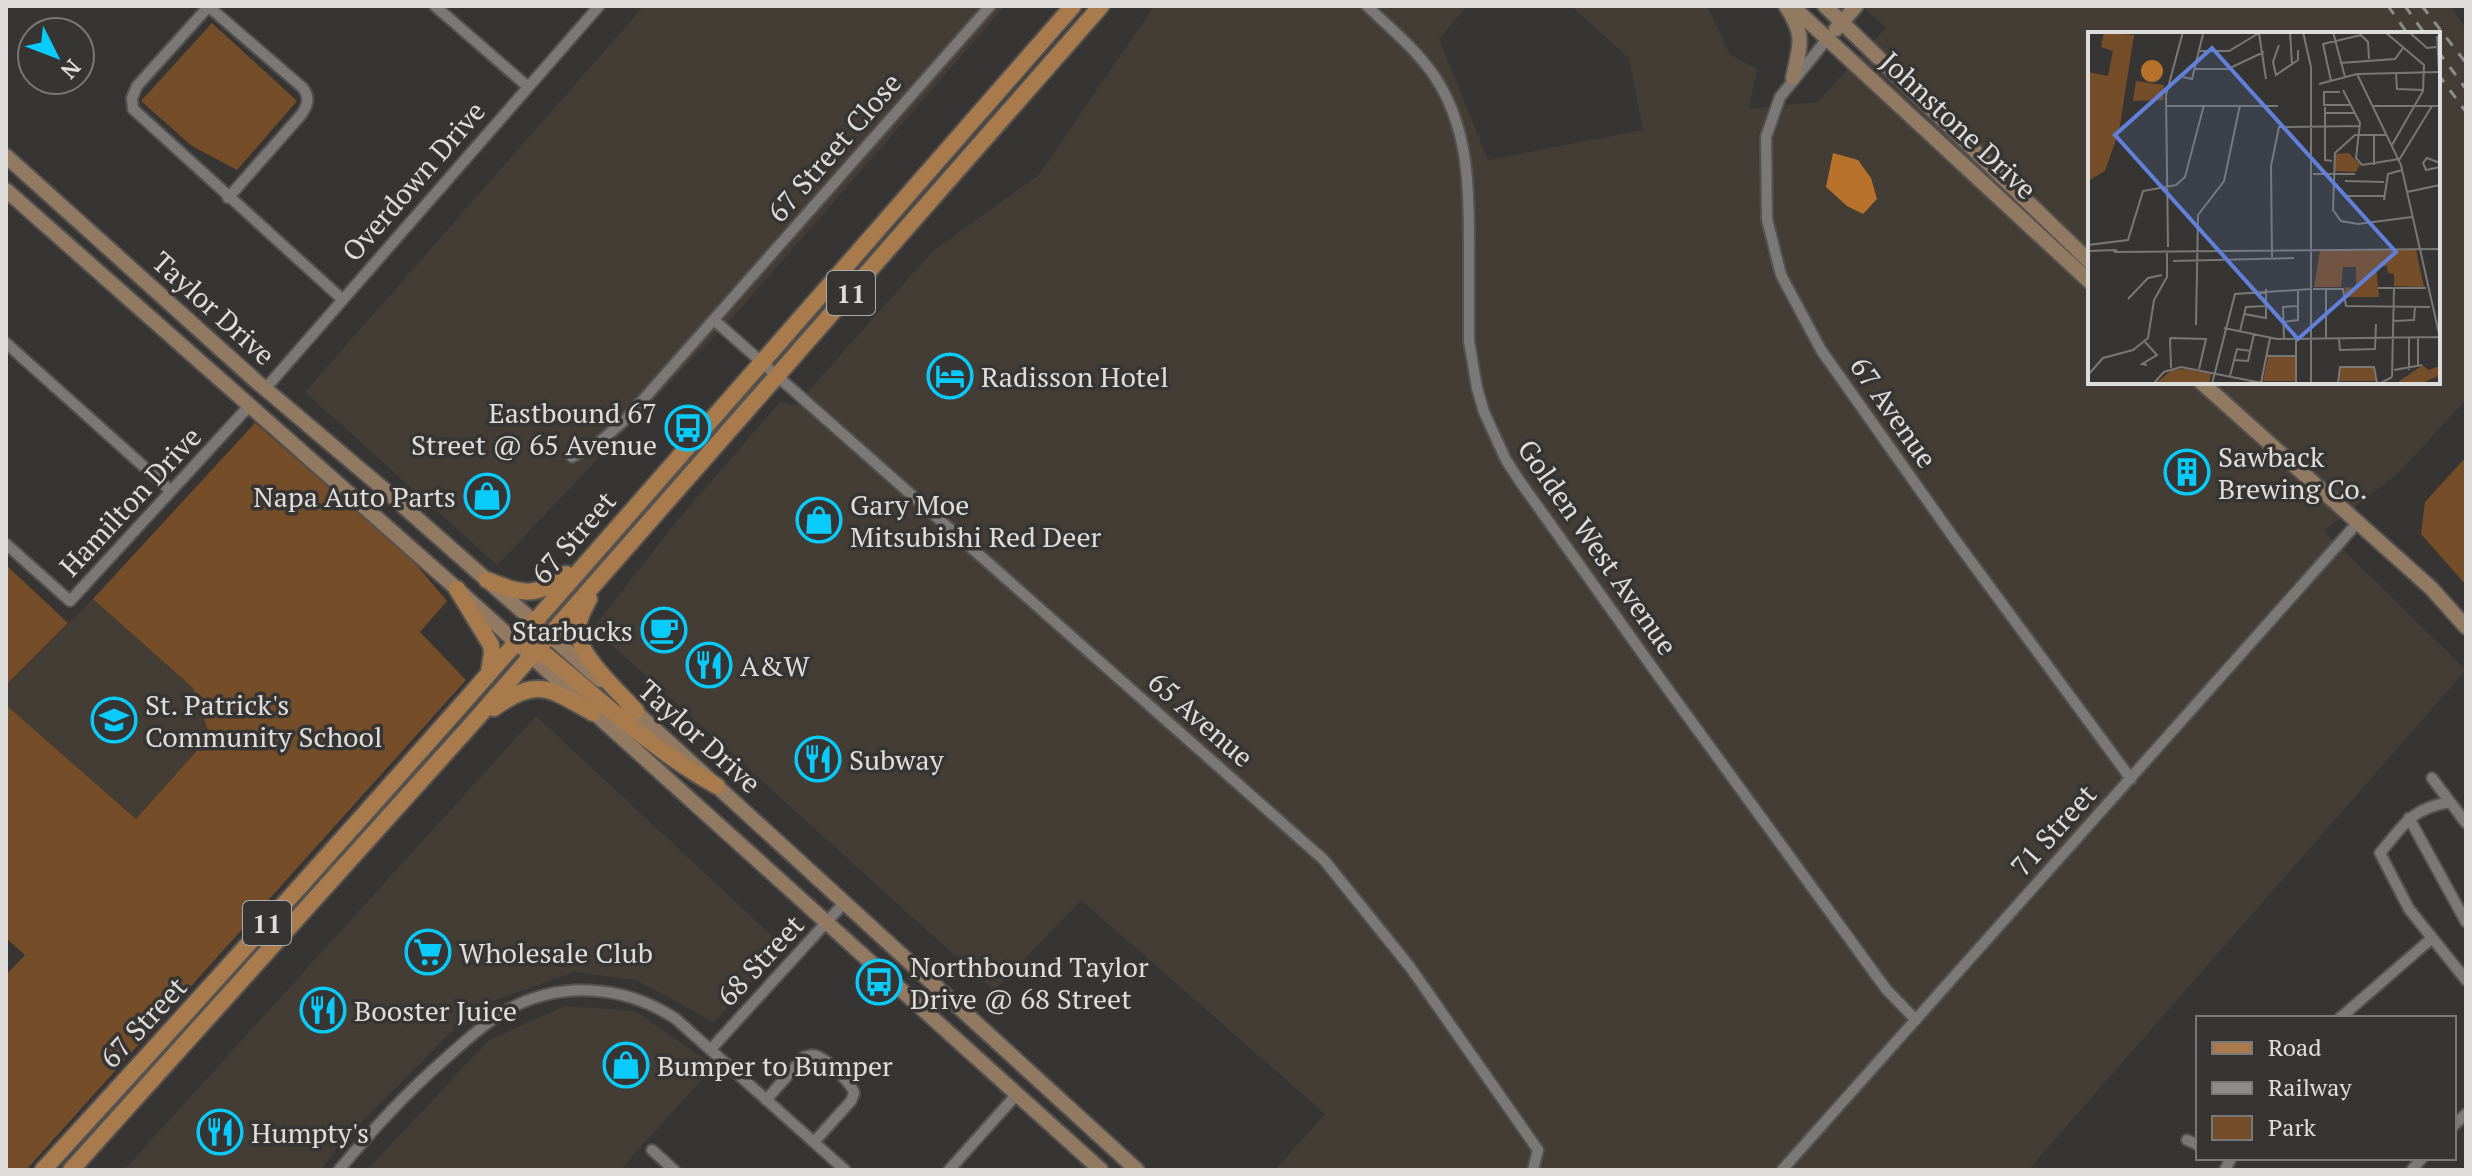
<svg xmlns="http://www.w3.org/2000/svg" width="2472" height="1176" viewBox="0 0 2472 1176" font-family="'PT Serif',serif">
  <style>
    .built { fill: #443d36; fill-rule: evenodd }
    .green { fill: #754d28 }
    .water { fill: #b9722b }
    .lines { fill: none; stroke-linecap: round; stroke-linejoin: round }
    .street-casing { stroke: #545251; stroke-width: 14 }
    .secondary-casing { stroke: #545251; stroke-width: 18 }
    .primary-casing { stroke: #545251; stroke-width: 20 }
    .street { stroke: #7b7876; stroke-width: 10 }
    .secondary { stroke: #927961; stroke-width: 14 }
    .primary { stroke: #a87a4c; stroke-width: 16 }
    .rail { stroke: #8d8c8a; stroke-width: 3; stroke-dasharray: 10 10; stroke-linecap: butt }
    .labels { text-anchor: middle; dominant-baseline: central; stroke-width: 7; stroke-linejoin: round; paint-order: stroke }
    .shield { fill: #373533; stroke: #acaba9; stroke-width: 2 }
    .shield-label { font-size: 26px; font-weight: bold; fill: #dedddc }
    .street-label { font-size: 28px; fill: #dedddc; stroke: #373533 }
    .poi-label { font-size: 28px; fill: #dedddc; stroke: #373533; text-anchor: start }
    .inset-road { fill: none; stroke: #7a7877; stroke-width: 2 }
    .view { fill: #6180d9; fill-opacity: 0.15; stroke: #6180d9; stroke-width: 4 }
    .inset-edge { fill: none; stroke: #dedddc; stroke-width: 4 }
  </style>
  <rect width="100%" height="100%" fill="#373533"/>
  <path class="built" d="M644,6H1005L742,307L497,565L305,392Z
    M1154,6H1467L1439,39L1488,160L1643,130L1629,58L1571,6H1707L1730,55L1757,69L1749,109L1818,102L1886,27L1862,6H2452L2466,31V400L2398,473L2324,531L2466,670L2028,1170H1275L1325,1114L1081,900L994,991L593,628L682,515L780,402L796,405L933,251L1039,175ZM2090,34H2438V382H2090Z
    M93,599L193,688L210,736L136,819L6,705V685Z
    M536,716L784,947L714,1022L636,980L574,972L476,1007L339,1145L321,1170H124Z
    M565,1006L635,1011L714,1066L620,1170H367L489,1040Z"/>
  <path class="green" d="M212,23L297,101L237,170L192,146L141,101Z
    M255,423L413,561L447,601L420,632L466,680L26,1170H6V975L25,955L6,938V705L136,819L210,736L193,688L93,599Z
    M2466,457V585L2421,534L2425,502Z
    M6,565L68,623L6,685Z"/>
  <path class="water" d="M1833,153L1858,160L1871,178L1877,199L1863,214L1847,206L1826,187Z"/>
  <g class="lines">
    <g class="street-casing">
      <path id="street" d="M208,6L303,88C310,98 308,105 301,115L228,198
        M209,6L137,86L132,98L133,109L342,299
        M435,6L527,86
        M1367,6C1390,28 1417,50 1435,77C1468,127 1469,184 1469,242C1469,275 1469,308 1469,341L1477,388L1484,412L1506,460L1519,480L1662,681L1886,989L1916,1020
        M1828,38L1780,97L1766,137L1767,219L1781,275L1821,350L1956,541L2131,779
        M714,320L1324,860L1410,967L1538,1150L1533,1170
        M6,343L171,491
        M265,389L599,6
        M572,457L595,446L627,418L990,6
        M6,544L70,601L250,405
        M2432,778L2466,823
        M2450,802C2410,809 2404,825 2380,853L2409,909L2466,980
        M2409,818L2466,922
        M2340,1018L2431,939
        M711,1049L844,903
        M766,1100L804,1057C809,1056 811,1054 817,1056C827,1059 852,1084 854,1093L851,1101L814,1142
        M2454,1125L2466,1114
        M2187,1140L2198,1145
        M652,1150L674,1170
        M339,1170C372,1130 406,1093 445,1059C463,1043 481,1026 502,1013C557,980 623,984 676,1019L845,1170
        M949,1170L1017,1094
        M1782,1170L2359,521
        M2225,1170L2231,1158
        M2412,1170L2422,1158"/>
    </g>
    <g class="secondary-casing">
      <path id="secondary" d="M1786,6C1806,37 1800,44 1793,78
        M1792,6L2090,282
        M1825,6L2090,262
        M1836,29L1856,6
        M6,156L256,381L386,491L600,680
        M6,190L457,589L1101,1170
        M2201,382L2431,588L2466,627
        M627,704L1137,1170"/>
    </g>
    <g class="primary-casing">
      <path id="primary" d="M487,580C522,594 535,599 566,574
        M457,589L491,645L492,653L489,673
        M589,599C583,610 576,623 578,635C582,659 620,693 636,711
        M528,647L547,656C602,701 655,752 717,786
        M494,708C538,676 550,689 593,713
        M43,1170C393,789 732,396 1073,6
        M71,1170L470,726L1101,6"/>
    </g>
    <use href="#street" class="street"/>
    <use href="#secondary" class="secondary"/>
    <use href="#primary" class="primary"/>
    <path class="rail" d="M2388,6L2408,34
      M2405,6L2425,34
      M2422,6L2466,63
      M2438,51L2466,89
      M2438,74L2466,112"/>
  </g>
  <defs>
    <g id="hotel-ring" transform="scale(2.3)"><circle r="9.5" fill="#373533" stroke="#08cbf9" stroke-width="1.5"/><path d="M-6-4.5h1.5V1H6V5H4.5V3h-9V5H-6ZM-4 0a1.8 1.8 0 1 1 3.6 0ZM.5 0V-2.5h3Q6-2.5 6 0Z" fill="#08cbf9"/></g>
    <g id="bus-ring" transform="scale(2.3)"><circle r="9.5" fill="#373533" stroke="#08cbf9" stroke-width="1.5"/><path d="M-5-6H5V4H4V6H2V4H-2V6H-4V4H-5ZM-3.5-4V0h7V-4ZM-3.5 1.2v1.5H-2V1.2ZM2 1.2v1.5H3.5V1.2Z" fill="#08cbf9"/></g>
    <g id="building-ring" transform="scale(2.3)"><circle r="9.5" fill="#373533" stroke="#08cbf9" stroke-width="1.5"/><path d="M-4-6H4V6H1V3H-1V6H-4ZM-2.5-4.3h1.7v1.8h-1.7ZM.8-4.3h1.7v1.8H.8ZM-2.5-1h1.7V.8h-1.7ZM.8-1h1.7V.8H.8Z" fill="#08cbf9"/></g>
    <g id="shop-ring" transform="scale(2.3)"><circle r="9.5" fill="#373533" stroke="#08cbf9" stroke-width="1.5"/><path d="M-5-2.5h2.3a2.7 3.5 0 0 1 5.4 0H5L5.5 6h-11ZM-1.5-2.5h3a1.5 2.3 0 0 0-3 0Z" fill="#08cbf9"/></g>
    <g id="cafe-ring" transform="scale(2.3)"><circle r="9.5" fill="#373533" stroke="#08cbf9" stroke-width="1.5"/><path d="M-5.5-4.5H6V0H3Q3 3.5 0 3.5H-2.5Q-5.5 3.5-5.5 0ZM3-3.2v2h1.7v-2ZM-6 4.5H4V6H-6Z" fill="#08cbf9"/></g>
    <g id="restaurant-ring" transform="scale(2.3)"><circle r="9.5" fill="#373533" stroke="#08cbf9" stroke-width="1.5"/><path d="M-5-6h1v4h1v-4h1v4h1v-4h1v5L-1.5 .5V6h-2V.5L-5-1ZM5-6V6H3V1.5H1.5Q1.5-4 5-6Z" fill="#08cbf9"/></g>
    <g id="school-ring" transform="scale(2.3)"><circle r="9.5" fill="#373533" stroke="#08cbf9" stroke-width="1.5"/><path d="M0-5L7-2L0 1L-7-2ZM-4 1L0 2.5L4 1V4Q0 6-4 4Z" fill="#08cbf9"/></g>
    <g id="supermarket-ring" transform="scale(2.3)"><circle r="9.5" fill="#373533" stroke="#08cbf9" stroke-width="1.5"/><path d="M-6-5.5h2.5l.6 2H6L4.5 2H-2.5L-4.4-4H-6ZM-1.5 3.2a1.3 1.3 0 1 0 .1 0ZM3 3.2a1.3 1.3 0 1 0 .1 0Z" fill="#08cbf9"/></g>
  </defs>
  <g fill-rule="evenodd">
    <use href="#hotel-ring" x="950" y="376"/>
    <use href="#bus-ring" x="688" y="428"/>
    <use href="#building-ring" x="2187" y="472"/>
    <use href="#shop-ring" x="487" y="496"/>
    <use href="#shop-ring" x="819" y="520"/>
    <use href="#cafe-ring" x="664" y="630"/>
    <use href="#restaurant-ring" x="709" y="665"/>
    <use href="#school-ring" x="114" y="720"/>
    <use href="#restaurant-ring" x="818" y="759"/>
    <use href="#supermarket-ring" x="428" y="952"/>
    <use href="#bus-ring" x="879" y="982"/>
    <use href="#restaurant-ring" x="323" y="1010"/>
    <use href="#shop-ring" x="626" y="1065"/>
    <use href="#restaurant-ring" x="220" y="1132"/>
  </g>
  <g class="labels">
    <g class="shield">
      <rect x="827" y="271" width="48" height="44" rx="6"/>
      <rect x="243" y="901" width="48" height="44" rx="6"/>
    </g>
    <g class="shield-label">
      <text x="851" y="293">11</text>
      <text x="267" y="923">11</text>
    </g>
    <g class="street-label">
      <text transform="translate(1959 125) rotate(43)">Johnstone Drive</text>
      <text transform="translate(834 147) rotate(-49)">67 Street Close</text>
      <text transform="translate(413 181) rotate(-49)">Overdown Drive</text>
      <text transform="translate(214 308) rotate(42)">Taylor Drive</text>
      <text transform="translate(1894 412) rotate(55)">67 Avenue</text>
      <text transform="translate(130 501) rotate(-47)">Hamilton Drive</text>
      <text transform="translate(573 537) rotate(-49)">67 Street</text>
      <text transform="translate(1598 547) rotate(55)">Golden West Avenue</text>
      <text transform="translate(1201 719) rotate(41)">65 Avenue</text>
      <text transform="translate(700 736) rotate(42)">Taylor Drive</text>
      <text transform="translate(2053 830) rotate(-48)">71 Street</text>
      <text transform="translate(760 960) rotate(-47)">68 Street</text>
      <text transform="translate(143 1022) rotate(-47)">67 Street</text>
    </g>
    <g class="poi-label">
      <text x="981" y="376">Radisson Hotel</text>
      <text x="657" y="412" text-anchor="end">Eastbound 67<tspan x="657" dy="32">Street @ 65 Avenue</tspan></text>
      <text x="2218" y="456">Sawback<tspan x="2218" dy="32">Brewing Co.</tspan></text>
      <text x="456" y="496" text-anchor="end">Napa Auto Parts</text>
      <text x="850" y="504">Gary Moe<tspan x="850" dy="32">Mitsubishi Red Deer</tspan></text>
      <text x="633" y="630" text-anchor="end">Starbucks</text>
      <text x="740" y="665">A&amp;W</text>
      <text x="145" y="704">St. Patrick's<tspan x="145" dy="32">Community School</tspan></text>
      <text x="849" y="759">Subway</text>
      <text x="459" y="952">Wholesale Club</text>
      <text x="910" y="966">Northbound Taylor<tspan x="910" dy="32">Drive @ 68 Street</tspan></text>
      <text x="354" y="1010">Booster Juice</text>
      <text x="657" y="1065">Bumper to Bumper</text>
      <text x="251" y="1132">Humpty's</text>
    </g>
  </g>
  <g transform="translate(2088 32)">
    <rect width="352" height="352" fill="#373533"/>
    <path d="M16,0L46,3L31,99L17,139L0,149V40L20,44L25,19L13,15ZM48,49L76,53L75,68L45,69ZM261,121L272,133L268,140L246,139L247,122ZM232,218H328L336,255L306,254V242L300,241L299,234H288L291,265H257V255L268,256V235H255L253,255H226ZM180,325H207V349H175ZM335,333L340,338L352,334V343L333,352H307ZM251,336H287L288,349H251ZM96,337L123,342L121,352H67L84,338Z" fill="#754d28"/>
    <path d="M53 39a11 11 0 1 1 22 0a11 11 0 1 1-22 0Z" fill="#b9722b"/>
    <path class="inset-road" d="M109,0H140M202,0L204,32M215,0L223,35V352M245,0L257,45M297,0L336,33L335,59L304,113M321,0L339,16L348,15M171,1L178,47M349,4L351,40M191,13L185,30L188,43L210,28V18M110,19H141L171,1M252,31L307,27L315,16M107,37H140L176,20M269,42L313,133L352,306M308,42L309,57L335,58M95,45L104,47L115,2M243,49L235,12L273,3L280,10L281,27M231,52L269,42L352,40M255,58L272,91L268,126L274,133M252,60H236V73H263M78,74H190M284,74H352M237,75V128L244,129M237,81H267M299,103H267L247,121L245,178L253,189L270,192L324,185M311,128L344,74M352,131L339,126L335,131L338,138L352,135M274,133L311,127M286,133V103M225,142H267M257,149L296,150M319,160L352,153M257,164H296M296,168L300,142L314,138M0,213L40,208L55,159L88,153L97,145L116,73M80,215L78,63L95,0M0,219L29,218M26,220L352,217M184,225L183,134L191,95L272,94M85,229L206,226M290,256H338M225,257H255L258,274L342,275M40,267L60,246L74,243M156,282L178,286V257M306,289L326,288L327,275M195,290L210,288V257M108,293L110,183L136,149L152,73M136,296L189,307L351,305M152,299L158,275L179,274M82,306L118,307L111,337M82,306L83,336M321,306V338M330,306V333M196,307L195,275L210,274M238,307V257M251,307L252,318L287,317L288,292M57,310L69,323L54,332L59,333M179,324H208M146,328L160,329L166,302M306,338L334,333M0,343L15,326L45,318L60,306L66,268L79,245V221M142,344L149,317L163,319M304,345L306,256M173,351L182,306M208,351V307M250,351L252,335H286L289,351M65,352L76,340L93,335L174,351H293L304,345M124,352L147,262L223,257"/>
    <path class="view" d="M124,16L308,220L210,307L27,103Z"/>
    <rect width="352" height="352" class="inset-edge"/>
  </g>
  <rect width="2472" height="1176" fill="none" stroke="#dedddc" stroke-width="16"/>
  <rect x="2196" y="1016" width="260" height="144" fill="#373533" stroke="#7a7877" stroke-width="2"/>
  <rect x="2212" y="1042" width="40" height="12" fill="#a87a4c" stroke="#7a7877" stroke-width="2"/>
  <text x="2268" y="1056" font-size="24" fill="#dedddc">Road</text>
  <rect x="2212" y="1082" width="40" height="12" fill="#8d8c8a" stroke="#7a7877" stroke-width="2"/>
  <text x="2268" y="1096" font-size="24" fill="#dedddc">Railway</text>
  <rect x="2212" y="1116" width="40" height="24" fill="#754d28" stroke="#7a7877" stroke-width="2"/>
  <text x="2268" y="1136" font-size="24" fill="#dedddc">Park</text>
  <g transform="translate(56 56) rotate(132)"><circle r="38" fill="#373533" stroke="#7a7877" stroke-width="2"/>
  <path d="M0-6L14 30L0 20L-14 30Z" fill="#08cbf9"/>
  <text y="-12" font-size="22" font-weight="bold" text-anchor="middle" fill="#dedddc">N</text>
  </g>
</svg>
